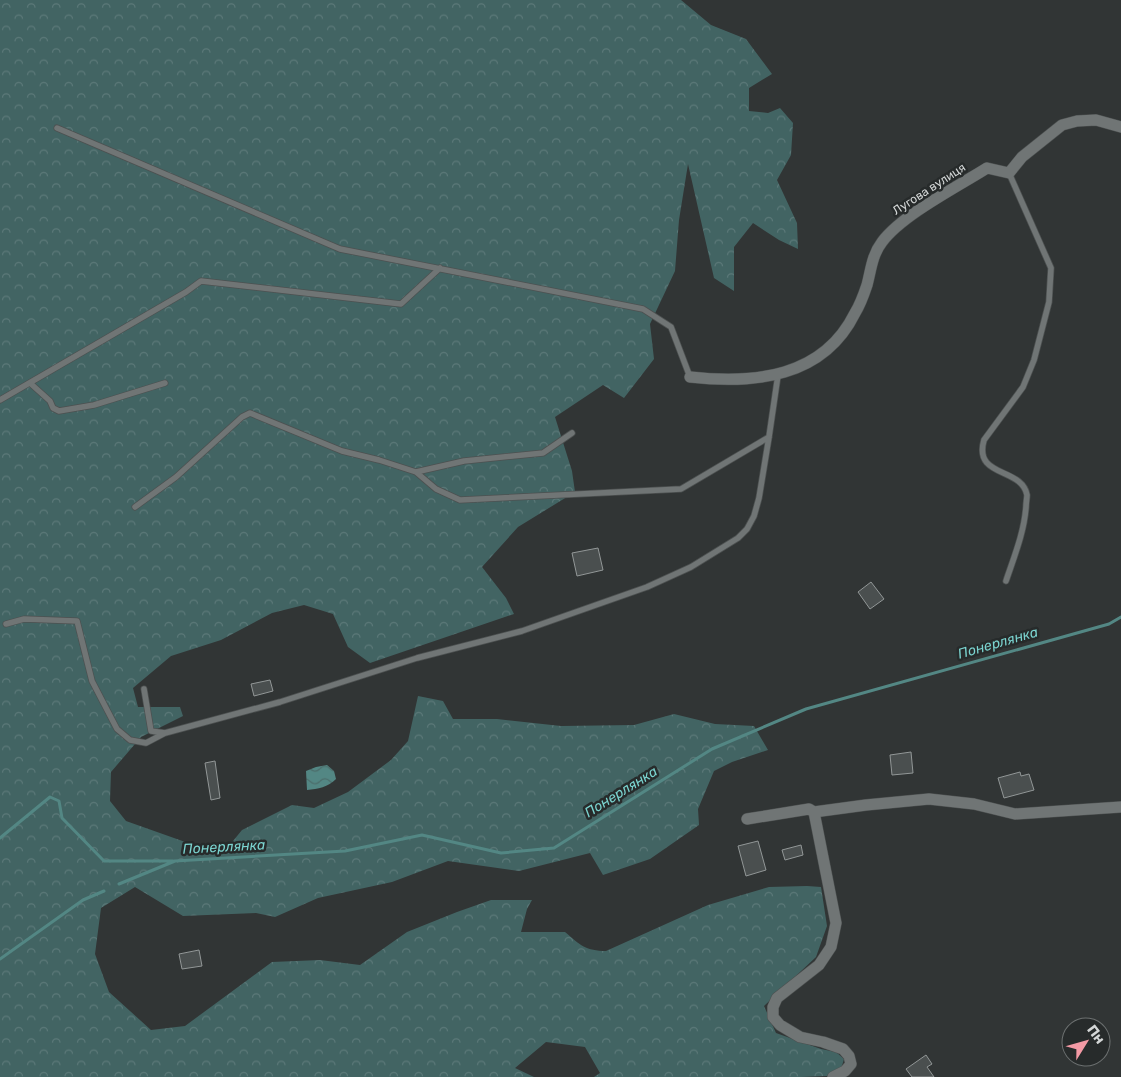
<svg xmlns="http://www.w3.org/2000/svg" width="1121" height="1077" viewBox="0 0 1121 1077" font-family="Rubik,sans-serif">
  <style>
    .forest { fill: url(#forest-crowns) }
    .water { fill: url(#water-waves) }
    .lines { fill: none; stroke-linecap: round; stroke-linejoin: round }
    .stream { stroke: #538784; stroke-width: 3 }
    .building { fill: #4a4f4f; stroke: #929797 }
    .service-casing { stroke: #4d5151; stroke-width: 7 }
    .minor-casing { stroke: #4d5151; stroke-width: 12 }
    .service { stroke: #707575; stroke-width: 5.5 }
    .minor { stroke: #707575; stroke-width: 11 }
    .labels { text-anchor: middle; dominant-baseline: central; stroke-width: 5; stroke-linejoin: round; paint-order: stroke }
    .street-label { font-size: 12px; fill: #d4d7d7; stroke: #272b2b }
    .water-label { font-size: 14px; font-style: italic; fill: #7bd4d0; stroke: #272b2b }
  </style>
  <defs>
    <pattern id="forest-crowns" width="20" height="18" patternUnits="userSpaceOnUse" patternTransform="scale(1.25)"><rect width="20" height="18" fill="#426463"/><path d="M2 6a3 3 0 1 1 6 0M12 15a3 3 0 1 1 6 0" fill="none" stroke="#5c7979"/></pattern>
    <pattern id="water-waves" width="16" height="10" patternUnits="userSpaceOnUse" patternTransform="scale(1.25)"><rect width="16" height="10" fill="#538784"/><path d="M0 5q4-4 8 0t8 0" fill="none" stroke="#4c6e6c"/></pattern>
  </defs>
  <rect width="100%" height="100%" fill="#313535"/>
  <path class="forest" d="M0,0H681L711,25L746,39L772,74L749,88V111L768,113L780,108L793,123L791,155L777,180L797,223L798,249L779,240L753,223L734,247V291L714,278L688,164L679,220L675,271L650,324L654,359L624,398L603,385L555,417L572,471L575,492L518,527L482,567L506,598L514,614L370,663L348,647L333,614L304,605L272,613L221,640L171,656L133,688L138,707H180L183,716L141,737L111,772L110,801L126,821L205,849L233,841L242,830L292,805L314,808L348,792L391,760L408,741L418,696L443,701L453,719H497L561,726L634,725L674,714L715,724L754,726L768,750L732,762L714,771L698,809L699,825L650,859L603,875L590,853L519,871L448,861L392,882L318,898L275,917L256,913L183,916L135,887L101,908L95,954L109,992L151,1030L185,1026L272,962L320,960L360,965L407,932L457,912L491,900H532L527,909L521,932H565C580,945 586,951 606,951L708,905L769,887L807,886L821,887L827,926L816,957L764,1006L776,1033L821,1049L836,1052L844,1059L841,1069L827,1076L801,1077H594L600,1073L585,1047L546,1042L515,1068L534,1077H0Z"/>
  <path class="water" d="M327,765L334,771L336,779C328,787 318,789 307,790L306,771L316,767Z"/>
  <g class="lines">
    <path class="stream" d="M0,838L50,797L59,801L62,818L104,861H173
      M119,884L175,861L345,851L422,835L501,853L554,848L712,749L806,709L1109,624L1121,617
      M0,959L83,900L104,891"/>
  </g>
  <path class="building" d="M598,548L603,570L577,576L572,553Z
    M871,582L884,599L870,609L858,592Z
    M270,680L273,691L254,696L251,684Z
    M911,752L913,773L892,775L890,755Z
    M215,761L220,798L211,800L205,763Z
    M1020,772L1021,776L1029,774L1034,790L1004,798L998,778Z
    M758,841L766,870L746,876L738,846Z
    M801,845L803,855L785,860L782,850Z
    M199,950L202,966L182,969L179,954Z
    M926,1055L932,1064L927,1067L934,1077H912L906,1069Z"/>
  <g class="lines">
    <g class="service-casing">
      <path id="service" d="M57,128L340,249L643,309L671,327L690,377
        M30,383L50,401L53,408L59,411L94,405L165,383
        M0,400L186,292L201,281L401,304L440,268
        M416,472L464,461L543,453L572,433
        M135,507L176,477L242,417L250,413L342,451L379,460L416,472L436,489L460,500L681,489L769,437
        M1006,581C1014,557 1024,533 1026,507C1026,503 1027,498 1027,495C1022,467 973,478 984,440L1023,387L1034,360L1049,302L1051,268L1009,173
        M6,624L24,619L77,621L92,681L117,729L130,740L146,743L165,733
        M144,689L151,731L165,733L280,702L417,658L522,631L647,587L691,567L738,538L747,529L754,516L759,498L769,437L778,375"/>
    </g>
    <g class="minor-casing">
      <path id="minor" d="M690,377C754,384 823,378 855,313C860,305 864,294 867,285C871,270 872,255 882,242C902,215 957,187 987,168L1009,173L1022,157L1062,125L1077,121L1096,120L1121,127
        M814,812L836,923L831,947L819,965L777,998L773,1007V1017L780,1025L800,1037L823,1042L843,1049L849,1056L851,1064L845,1071L833,1077
        M747,819L809,809L814,812L866,805L929,799L974,804L1015,814L1121,807"/>
    </g>
    <use href="#service" class="service"/>
    <use href="#minor" class="minor"/>
  </g>
  <g class="labels">
    <g class="street-label">
      <text transform="translate(929 189) rotate(-33)">Лугова вулиця</text>
    </g>
    <g class="water-label">
      <text transform="translate(998 643) rotate(-16)">Понерлянка</text>
      <text transform="translate(621 792) rotate(-32)">Понерлянка</text>
      <text transform="translate(224 847) rotate(-3)">Понерлянка</text>
    </g>
  </g>
  <g transform="translate(1086 1042) rotate(53)"><circle r="24" fill="#272b2b" stroke="#6c7070"/>
  <path d="M0-4L9 19L0 12L-9 19Z" fill="#f49aa5"/>
  <text y="-8" font-size="14" font-weight="bold" text-anchor="middle" fill="#d4d7d7">Пн</text>
  </g>
</svg>
